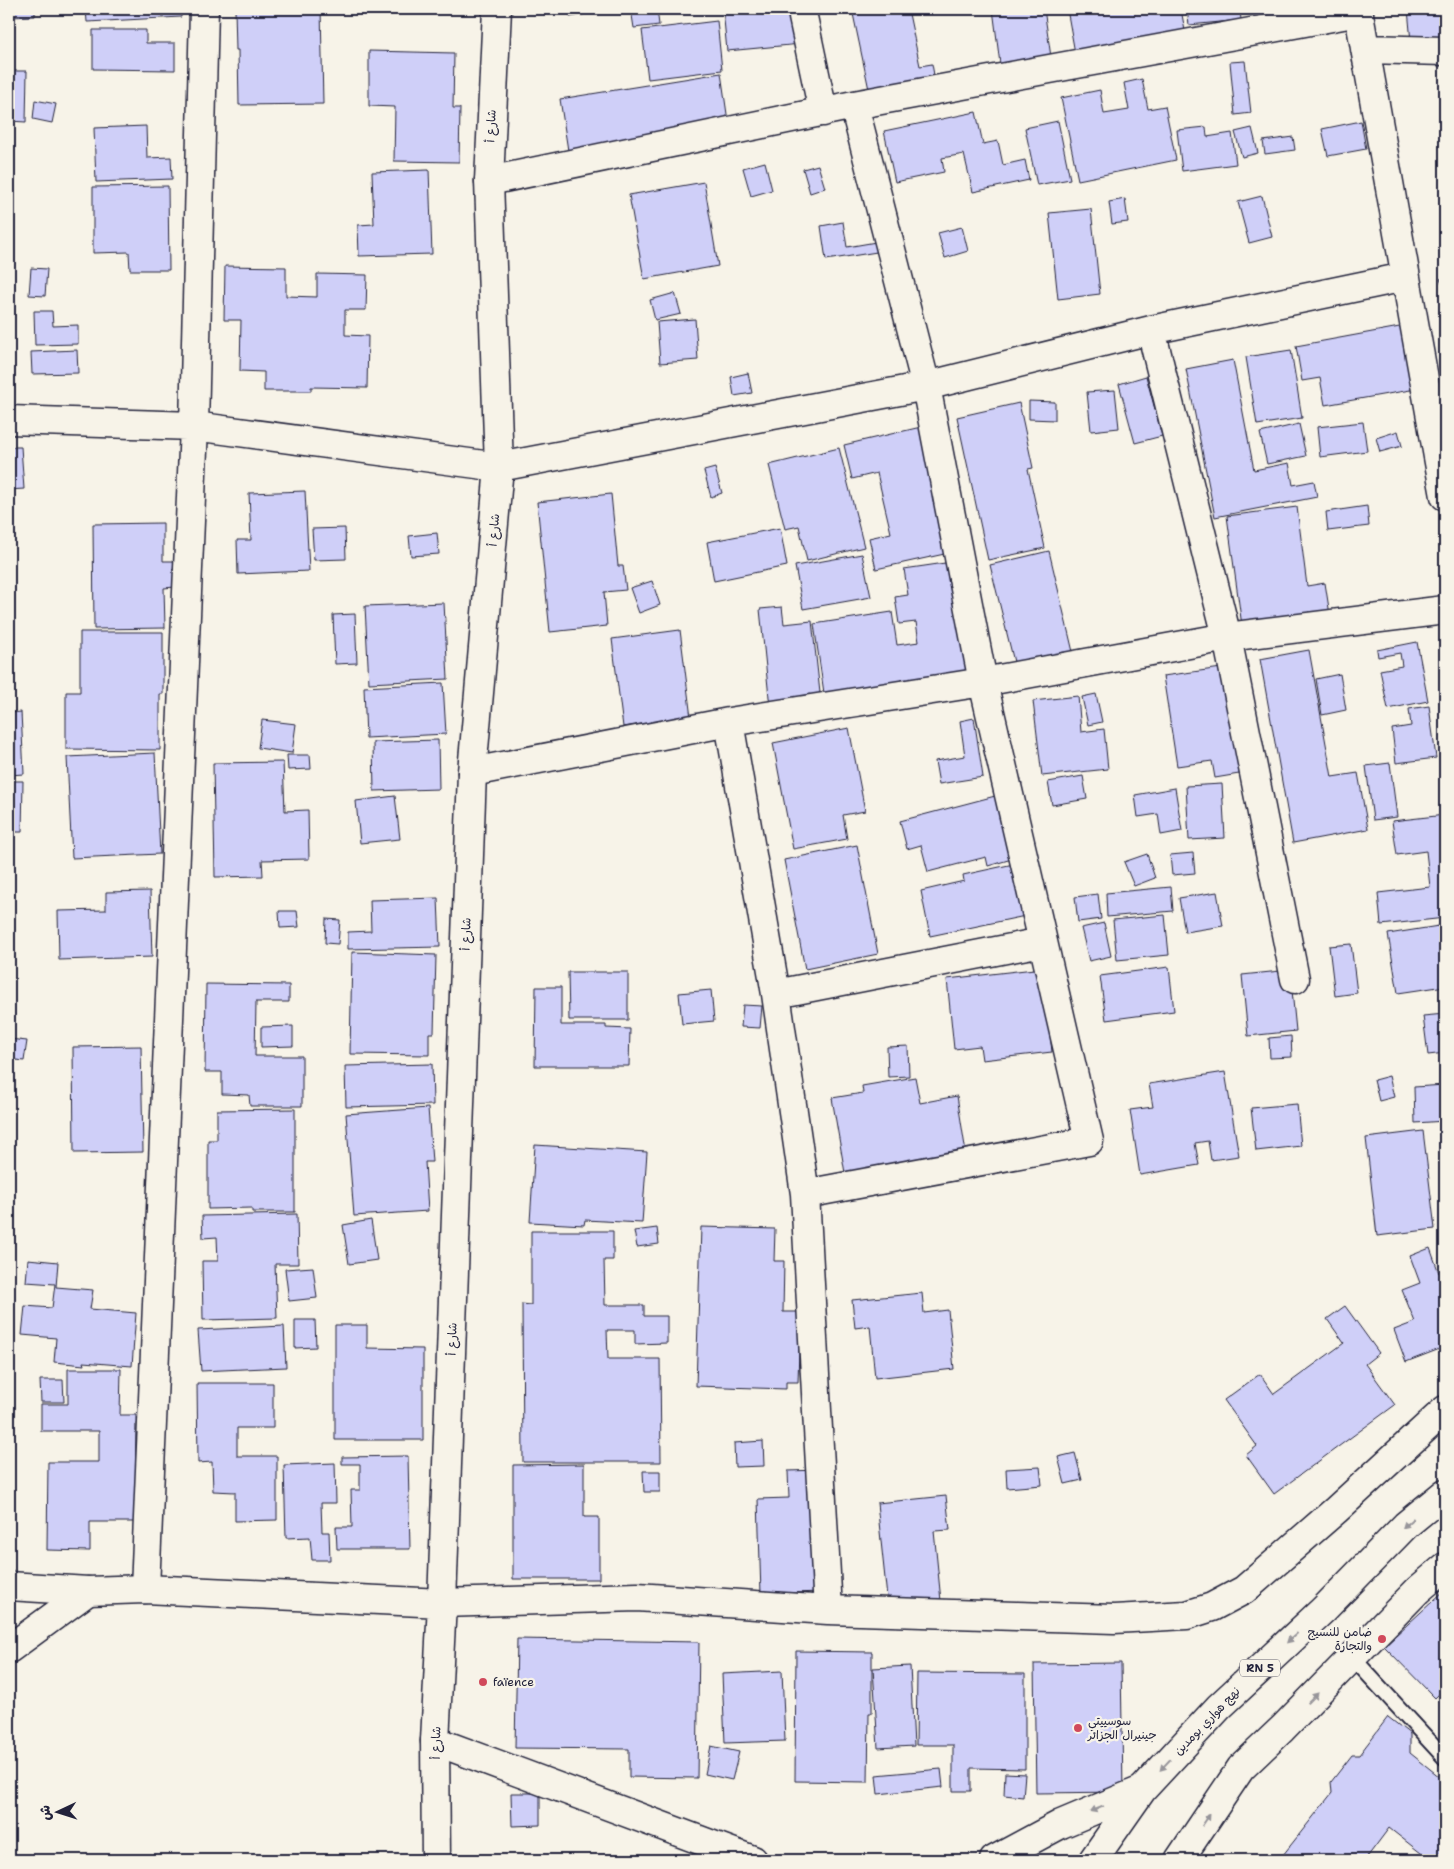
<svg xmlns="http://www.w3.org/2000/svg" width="1454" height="1869" viewBox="0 0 1454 1869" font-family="'Shantell Sans','Playpen Sans Arabic',sans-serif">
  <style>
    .building { fill: #cfcff8; stroke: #22223b }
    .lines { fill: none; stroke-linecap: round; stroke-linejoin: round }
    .lane-casing { stroke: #22223b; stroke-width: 18 }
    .street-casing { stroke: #22223b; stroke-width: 31 }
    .secondary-casing { stroke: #22223b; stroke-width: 31 }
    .primary-casing { stroke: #22223b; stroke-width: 31 }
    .lane { stroke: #f7f3e8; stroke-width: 14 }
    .street { stroke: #f7f3e8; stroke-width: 28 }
    .secondary { stroke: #f7f3e8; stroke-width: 28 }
    .primary { stroke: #f7f3e8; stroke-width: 28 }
    .oneway { fill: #97959a }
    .poi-dot { fill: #d1495b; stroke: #f7f3e8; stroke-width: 2 }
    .labels { text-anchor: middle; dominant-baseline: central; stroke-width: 4.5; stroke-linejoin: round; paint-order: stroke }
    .shield { fill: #f7f3e8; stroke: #62616f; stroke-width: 1 }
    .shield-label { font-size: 11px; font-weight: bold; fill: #22223b }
    .street-label { font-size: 12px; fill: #22223b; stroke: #f7f3e8 }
    .poi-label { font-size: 12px; fill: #22223b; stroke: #f7f3e8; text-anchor: start }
  </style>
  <rect width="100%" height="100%" fill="#f7f3e8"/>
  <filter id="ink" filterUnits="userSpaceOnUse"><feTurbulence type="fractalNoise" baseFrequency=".02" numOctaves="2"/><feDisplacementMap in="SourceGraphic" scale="10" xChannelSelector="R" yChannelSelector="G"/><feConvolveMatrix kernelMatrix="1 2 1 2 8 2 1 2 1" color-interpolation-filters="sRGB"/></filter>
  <g filter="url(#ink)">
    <path class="building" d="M9,9H35V16L9,17Z
      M86,9H181V17L87,22Z
      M235,9H321L323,104L239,105L238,50H236Z
      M569,9H615L570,17Z
      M631,9H657L659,25L634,28Z
      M723,9H797L801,44L727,51Z
      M852,9H908L920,66L932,64L936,86L871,99Z
      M993,9H1044L1051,57L1000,64Z
      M1067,9H1181L1185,31L1075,53Z
      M1187,9H1240L1241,20L1189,25Z
      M1408,9H1445V49L1412,53Z
      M717,21L722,70L648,79L642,30Z
      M93,30H146V43H175V70L93,69Z
      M369,51L454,53L453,108H460L459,162L394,161L395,107L369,106Z
      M1245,61L1251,113L1235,115L1230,62Z
      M9,71H27L26,122L9,121Z
      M721,73L729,128L569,157L560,99Z
      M1142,79L1148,109L1165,106L1176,160L1078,180L1061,98L1100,90L1104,114L1129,110L1124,83Z
      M35,100L56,104L52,123L33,119Z
      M976,112L983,144L998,141L1003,165L1025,160L1029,180L973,192L964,154L942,158L944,172L895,182L884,131Z
      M1058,121L1070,179L1037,185L1025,128Z
      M1361,121L1366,149L1328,156L1322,129Z
      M146,126L147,158L171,157L172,179L96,182L94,128Z
      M1206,127L1207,137L1232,133L1236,164L1182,171L1177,130Z
      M1252,128L1258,153L1242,157L1235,132Z
      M1293,137L1295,150L1265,154L1263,141Z
      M765,162L772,190L751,196L743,168Z
      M818,165L825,188L810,193L803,169Z
      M429,170L432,254L359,256L358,225L374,224L372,172Z
      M704,182L718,266L644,279L629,195Z
      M168,186L169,270H130L129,252L93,253V187Z
      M1262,196L1272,237L1249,243L1238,202Z
      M1125,199L1128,222L1112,224L1109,202Z
      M1091,209L1100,294L1058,299L1049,213Z
      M843,222L847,247L876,242L877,252L826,260L821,226Z
      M962,227L968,251L945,258L938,233Z
      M225,266L286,267V296L317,297V274L367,275L366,310H345V335L368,336L367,388L311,387V391H264V372L240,371L241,320H224Z
      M31,268L47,269L45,296L29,295Z
      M1445,277V290L1440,279Z
      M675,293L681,314L655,320L650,300Z
      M34,311H52L53,326L78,325V344L35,345Z
      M695,319L698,360L660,363L657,322Z
      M1405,326L1416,389L1325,405L1320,378L1302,381L1296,346Z
      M77,350L78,373L32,374L31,352Z
      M1291,350L1302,418L1257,425L1246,357Z
      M1233,360L1254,470L1289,463L1293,485L1314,481L1317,497L1215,517L1186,369Z
      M748,373L752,393L734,396L731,377Z
      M1146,376L1162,436L1135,443L1119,384Z
      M1115,390L1119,428L1091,431L1087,392Z
      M1029,401L1055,402V420L1029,419Z
      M1019,403L1033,468L1028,469L1045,548L988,560L957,417Z
      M1363,422L1367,451L1320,457L1317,427Z
      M1299,424L1306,456L1267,464L1260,433Z
      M921,427L949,553L876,569L869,538L891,533L877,473L852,479L844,445Z
      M1398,431L1402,446L1380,452L1376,438Z
      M9,447H21L24,489L9,490Z
      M839,448L864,547L807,561L799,526L785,529L769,465Z
      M715,468L722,493L711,497L704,471Z
      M305,491L309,571L238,574L237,540H251L249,493Z
      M611,494L618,566H623L626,590L604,592L607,626L550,632L537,502Z
      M1367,506L1369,526L1328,531L1326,512Z
      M1297,507L1307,586L1325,583L1330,615L1242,626L1227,516Z
      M163,523V561H175V587L164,588L165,628L94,629L93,524Z
      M345,528L346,559L314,560L312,529Z
      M780,528L787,566L714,581L707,542Z
      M437,533L439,554L411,556L409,536Z
      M1049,551L1073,652L1015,666L990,565Z
      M862,554L871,597L803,609L795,566Z
      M952,562L969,671L824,693L814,624L892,612L897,645L919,642L916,622L899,624L895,597L908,595L904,569Z
      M652,581L660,605L639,613L630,588Z
      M444,603L448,679L369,683L365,606Z
      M782,607L784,624L812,621L821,702L770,707L760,609Z
      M355,614L357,663L335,664L333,615Z
      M680,630L691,718L623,727L612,639Z
      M80,632H163V694H160V750L66,749V692H80Z
      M1417,642L1428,701L1388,709L1380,670L1402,666L1400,653L1378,657L1377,650Z
      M1309,650L1332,777L1358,773L1368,829L1293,843L1260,659Z
      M1229,667L1245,773L1215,778L1212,761L1177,766L1163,676Z
      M1340,674L1346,710L1322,715L1316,679Z
      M443,683L446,734L366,738L364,687Z
      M1096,694L1102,722L1088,725L1082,697Z
      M1078,696L1081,732L1104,729L1108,769L1042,776L1033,701Z
      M1429,706L1436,758L1396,763L1392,729L1411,726L1409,709Z
      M21,712L24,774L9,775V713Z
      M974,718L983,777L939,784L935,761L965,756L960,721Z
      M262,720L296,724L292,753L258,748Z
      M849,728L865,811L843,815L847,839L793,849L773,743Z
      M438,740L439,789L374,791L373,742Z
      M155,753L160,854L72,858L67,757Z
      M287,755H310L311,769L288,770Z
      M283,762L285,811L308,810L309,859L262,860L263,876L215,877L213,763Z
      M1390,763L1397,817L1373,820L1366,766Z
      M1083,776L1087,799L1052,805L1048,782Z
      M9,781H23L22,832H9Z
      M1222,784L1225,838L1189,840L1186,786Z
      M1175,788L1182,831L1161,835L1158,814L1138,817L1135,795Z
      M999,795L1015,858L988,866L986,857L928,872L921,845L907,849L900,821Z
      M395,796L400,839L360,843L356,801Z
      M1445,815V918L1381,925L1378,893L1430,887L1426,851L1397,855L1392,821Z
      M857,845L878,954L805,969L784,860Z
      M1193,853L1195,873L1172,875L1170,855Z
      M1147,854L1155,878L1134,886L1124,862Z
      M1018,863L1030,915L930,936L921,891L964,881L963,875Z
      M1171,887L1173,911L1107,917L1106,893Z
      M150,891L152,957L59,960L58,911L106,910V892Z
      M1217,892L1223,926L1185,932L1179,898Z
      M1098,894L1101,919L1078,922L1075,897Z
      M438,898L440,947L348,949V932L371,931L370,900Z
      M279,911H297L299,927L280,928Z
      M1165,915L1169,955L1117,960L1113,920Z
      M326,919L340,920L338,944L325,943Z
      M1104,923L1111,956L1089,961L1081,928Z
      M1445,925V986L1398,993L1388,934Z
      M1351,944L1357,993L1335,996L1329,946Z
      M352,952L436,955L434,1033H429V1055L350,1054Z
      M1169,967L1174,1011L1106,1020L1100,976Z
      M1043,968L1052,1052L982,1060L980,1046L954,1049L947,979Z
      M1290,970L1296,1031L1248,1036L1242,975Z
      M568,972H628V1020H569Z
      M206,984L289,985V1002H256L255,1056H302V1106H250L249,1095L222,1094V1072H205Z
      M536,987H561V1025H606V1028L630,1029L629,1066H535Z
      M711,990L714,1021L682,1024L679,993Z
      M743,1005L762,1006L760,1028L741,1027Z
      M1445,1014V1053L1428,1055L1423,1016Z
      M293,1026V1046L261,1047V1027Z
      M1291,1036L1292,1057L1270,1058L1269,1038Z
      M9,1039L27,1041L24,1061L9,1059Z
      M141,1046L143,1152L74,1153L73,1047Z
      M908,1046L909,1076L888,1077L887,1047Z
      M432,1064L433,1105L346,1107L345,1066Z
      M1225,1072L1239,1156L1211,1160L1208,1141L1195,1143L1199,1165L1140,1175L1130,1110L1153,1107L1149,1084Z
      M1389,1076L1394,1097L1379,1101L1374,1080Z
      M915,1077L920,1103L957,1096L966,1153L845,1173L832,1098L863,1093L862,1086Z
      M1445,1085V1121L1415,1123L1414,1087Z
      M1297,1104L1301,1146L1256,1151L1251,1108Z
      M428,1108L432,1162H425L428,1211L354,1216L346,1114Z
      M295,1109V1212H252V1208L208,1209V1140H217V1110Z
      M1423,1131L1435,1229L1377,1236L1366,1138Z
      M535,1145L647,1152L642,1223L585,1220L584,1225L530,1222Z
      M297,1214L298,1264H275L277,1318L203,1320L202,1261H218L217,1237L203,1238L202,1216Z
      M371,1220L377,1260L349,1264L343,1225Z
      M701,1227L775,1229L774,1261H784L783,1312H800L798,1382H786V1389L696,1386Z
      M657,1228L659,1244L637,1247L634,1231Z
      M531,1231H613V1260H604L605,1305H644V1316H667V1343L635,1344V1330H607L608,1359H660L661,1462H523L522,1304L531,1305Z
      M1430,1248L1439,1273L1445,1271V1347L1406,1362L1394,1330L1415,1322L1402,1290L1420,1283L1410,1256Z
      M28,1259L58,1262L56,1287L93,1290L90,1309L136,1313L132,1366L83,1362L84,1365L54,1362L56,1338L22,1335L25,1306L52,1308L55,1284L26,1282Z
      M313,1267L317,1298L289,1301L285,1269Z
      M922,1293L924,1313L948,1310L954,1369L875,1378L870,1326L855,1328L852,1300Z
      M1345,1306L1379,1353L1365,1364L1395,1405L1274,1494L1246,1455L1257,1446L1224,1400L1260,1374L1274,1394L1344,1343L1327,1319Z
      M295,1320H315L316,1347L295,1348Z
      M335,1325H367V1348L423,1349V1440H335Z
      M284,1326L286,1367L201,1371L198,1330Z
      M68,1369H121L120,1415H136L135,1522H90V1551L47,1550L48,1462H99V1431H41V1404H68Z
      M40,1380H63L64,1402H41Z
      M197,1383H273V1428H237V1456H277V1520L235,1521V1492L213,1491L212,1462L198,1463Z
      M763,1441L764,1466L735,1467L734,1443Z
      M1075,1453L1082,1480L1065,1484L1058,1457Z
      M408,1456L410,1549H337L336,1527H352L351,1490H360V1464H342V1457Z
      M335,1463L336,1503H321L322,1532H329L330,1560H312L310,1537L286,1538L284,1465Z
      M584,1464V1517H599V1579H513V1465Z
      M1040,1467L1042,1485L1007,1488L1006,1469Z
      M819,1470L822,1592L761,1594L758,1499L789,1498L788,1471Z
      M643,1471H660V1492H644Z
      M946,1496L950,1530L934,1531L941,1601L888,1607L877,1503Z
      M1445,1590V1688L1435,1698L1384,1646Z
      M517,1639L699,1642L697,1778L629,1777V1749L515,1748Z
      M796,1651L872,1652V1713H869L868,1782L795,1781Z
      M1121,1663L1123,1792L1036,1793L1034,1664Z
      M910,1666L914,1746L878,1748L873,1668Z
      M782,1671L785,1741L725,1743L722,1674Z
      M917,1673L1025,1674V1769L971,1768V1791H953V1745H916Z
      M1388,1717L1410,1734V1753L1445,1781V1860H1427L1426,1857L1389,1828L1365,1860H1279L1332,1793L1331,1782L1352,1755H1359Z
      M711,1746L739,1752L732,1780L705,1774Z
      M941,1769L943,1787L878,1794L876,1775Z
      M1005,1773L1025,1774L1023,1797L1004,1795Z
      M511,1793H540V1825L512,1826Z"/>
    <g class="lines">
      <g class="lane-casing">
        <path id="lane" d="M1353,1658L1445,1758"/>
      </g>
      <g class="street-casing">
        <path id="street" d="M1358,9L1445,496
          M803,17L823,112
          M1365,49L1445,51
          M489,181L854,105L1359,12
          M1151,330L1227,637L1295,979
          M9,420L194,426L499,467L926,386L1151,330L1405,277
          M729,722L776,994L805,1194L828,1610
          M472,772L729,722L983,682L1227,637L1445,610
          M776,994L1042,942
          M805,1194L1089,1141L983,682L926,386L854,105
          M145,1589L194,426L204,9
          M442,1603L637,1597L828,1610L1114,1619L1187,1615L1212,1607L1244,1590L1336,1510L1445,1410
          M9,1649L88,1591
          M435,1741L753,1860"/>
      </g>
      <g class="secondary-casing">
        <path id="secondary" d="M9,1586L88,1591L145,1589L442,1603
          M436,1860L435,1741L442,1603L472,772L499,467L489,181L497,9"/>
      </g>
      <g class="primary-casing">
        <path id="primary" d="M994,1860L1061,1824L1142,1790
          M1093,1860L1142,1790L1219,1707L1323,1610L1406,1525L1445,1493
          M1179,1860L1241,1768L1282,1729L1418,1590L1445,1567"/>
      </g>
      <use href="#lane" class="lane"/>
      <use href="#street" class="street"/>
      <use href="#secondary" class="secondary"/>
      <use href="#primary" class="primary"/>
    </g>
    <defs><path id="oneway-solid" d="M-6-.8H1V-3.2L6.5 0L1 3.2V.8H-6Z" transform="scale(1.25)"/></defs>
    <g class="oneway">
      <use href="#oneway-solid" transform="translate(1408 1523) rotate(138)"/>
      <use href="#oneway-solid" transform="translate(1292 1638) rotate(138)"/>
      <use href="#oneway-solid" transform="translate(1313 1698) rotate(-45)"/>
      <use href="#oneway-solid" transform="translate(1165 1765) rotate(133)"/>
      <use href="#oneway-solid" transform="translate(1097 1809) rotate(158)"/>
      <use href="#oneway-solid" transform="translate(1206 1820) rotate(-56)"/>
    </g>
  </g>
  <g class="poi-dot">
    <circle cx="1382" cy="1639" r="5"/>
    <circle cx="483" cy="1682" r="5"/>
    <circle cx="1078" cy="1728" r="5"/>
  </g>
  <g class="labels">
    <rect class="shield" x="1240" y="1659.5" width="40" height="17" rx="4"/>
    <g class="shield-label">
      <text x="1260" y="1668">RN 5</text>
    </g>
    <g class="street-label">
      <text transform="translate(491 126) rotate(-87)">شارع أ</text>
      <text transform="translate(494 530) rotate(-85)">شارع أ</text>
      <text transform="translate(466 934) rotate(-88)">شارع أ</text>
      <text transform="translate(452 1339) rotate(-88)">شارع أ</text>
      <text transform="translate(1207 1721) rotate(-46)">نهج هواري بومدين</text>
      <text transform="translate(436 1743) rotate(-89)">شارع أ</text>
    </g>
    <g class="poi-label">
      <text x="1372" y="1632" text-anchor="end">ضامن للنسيج<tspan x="1372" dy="14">والتجارة</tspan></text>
      <text x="493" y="1682">faïence</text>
      <text x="1088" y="1721">سوسييتي<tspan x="1088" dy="14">جينيرال الجزائر</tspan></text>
    </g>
  </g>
  <rect width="1454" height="1869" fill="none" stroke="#f7f3e8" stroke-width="30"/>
  <rect x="15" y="15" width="1424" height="1839" fill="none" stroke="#22223b" stroke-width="2" filter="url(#ink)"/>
  <g transform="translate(58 1812) rotate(266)" stroke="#f7f3e8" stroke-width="4" paint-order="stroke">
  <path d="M0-4L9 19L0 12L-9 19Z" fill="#22223b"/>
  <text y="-8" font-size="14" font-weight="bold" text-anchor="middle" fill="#22223b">ش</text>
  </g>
</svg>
